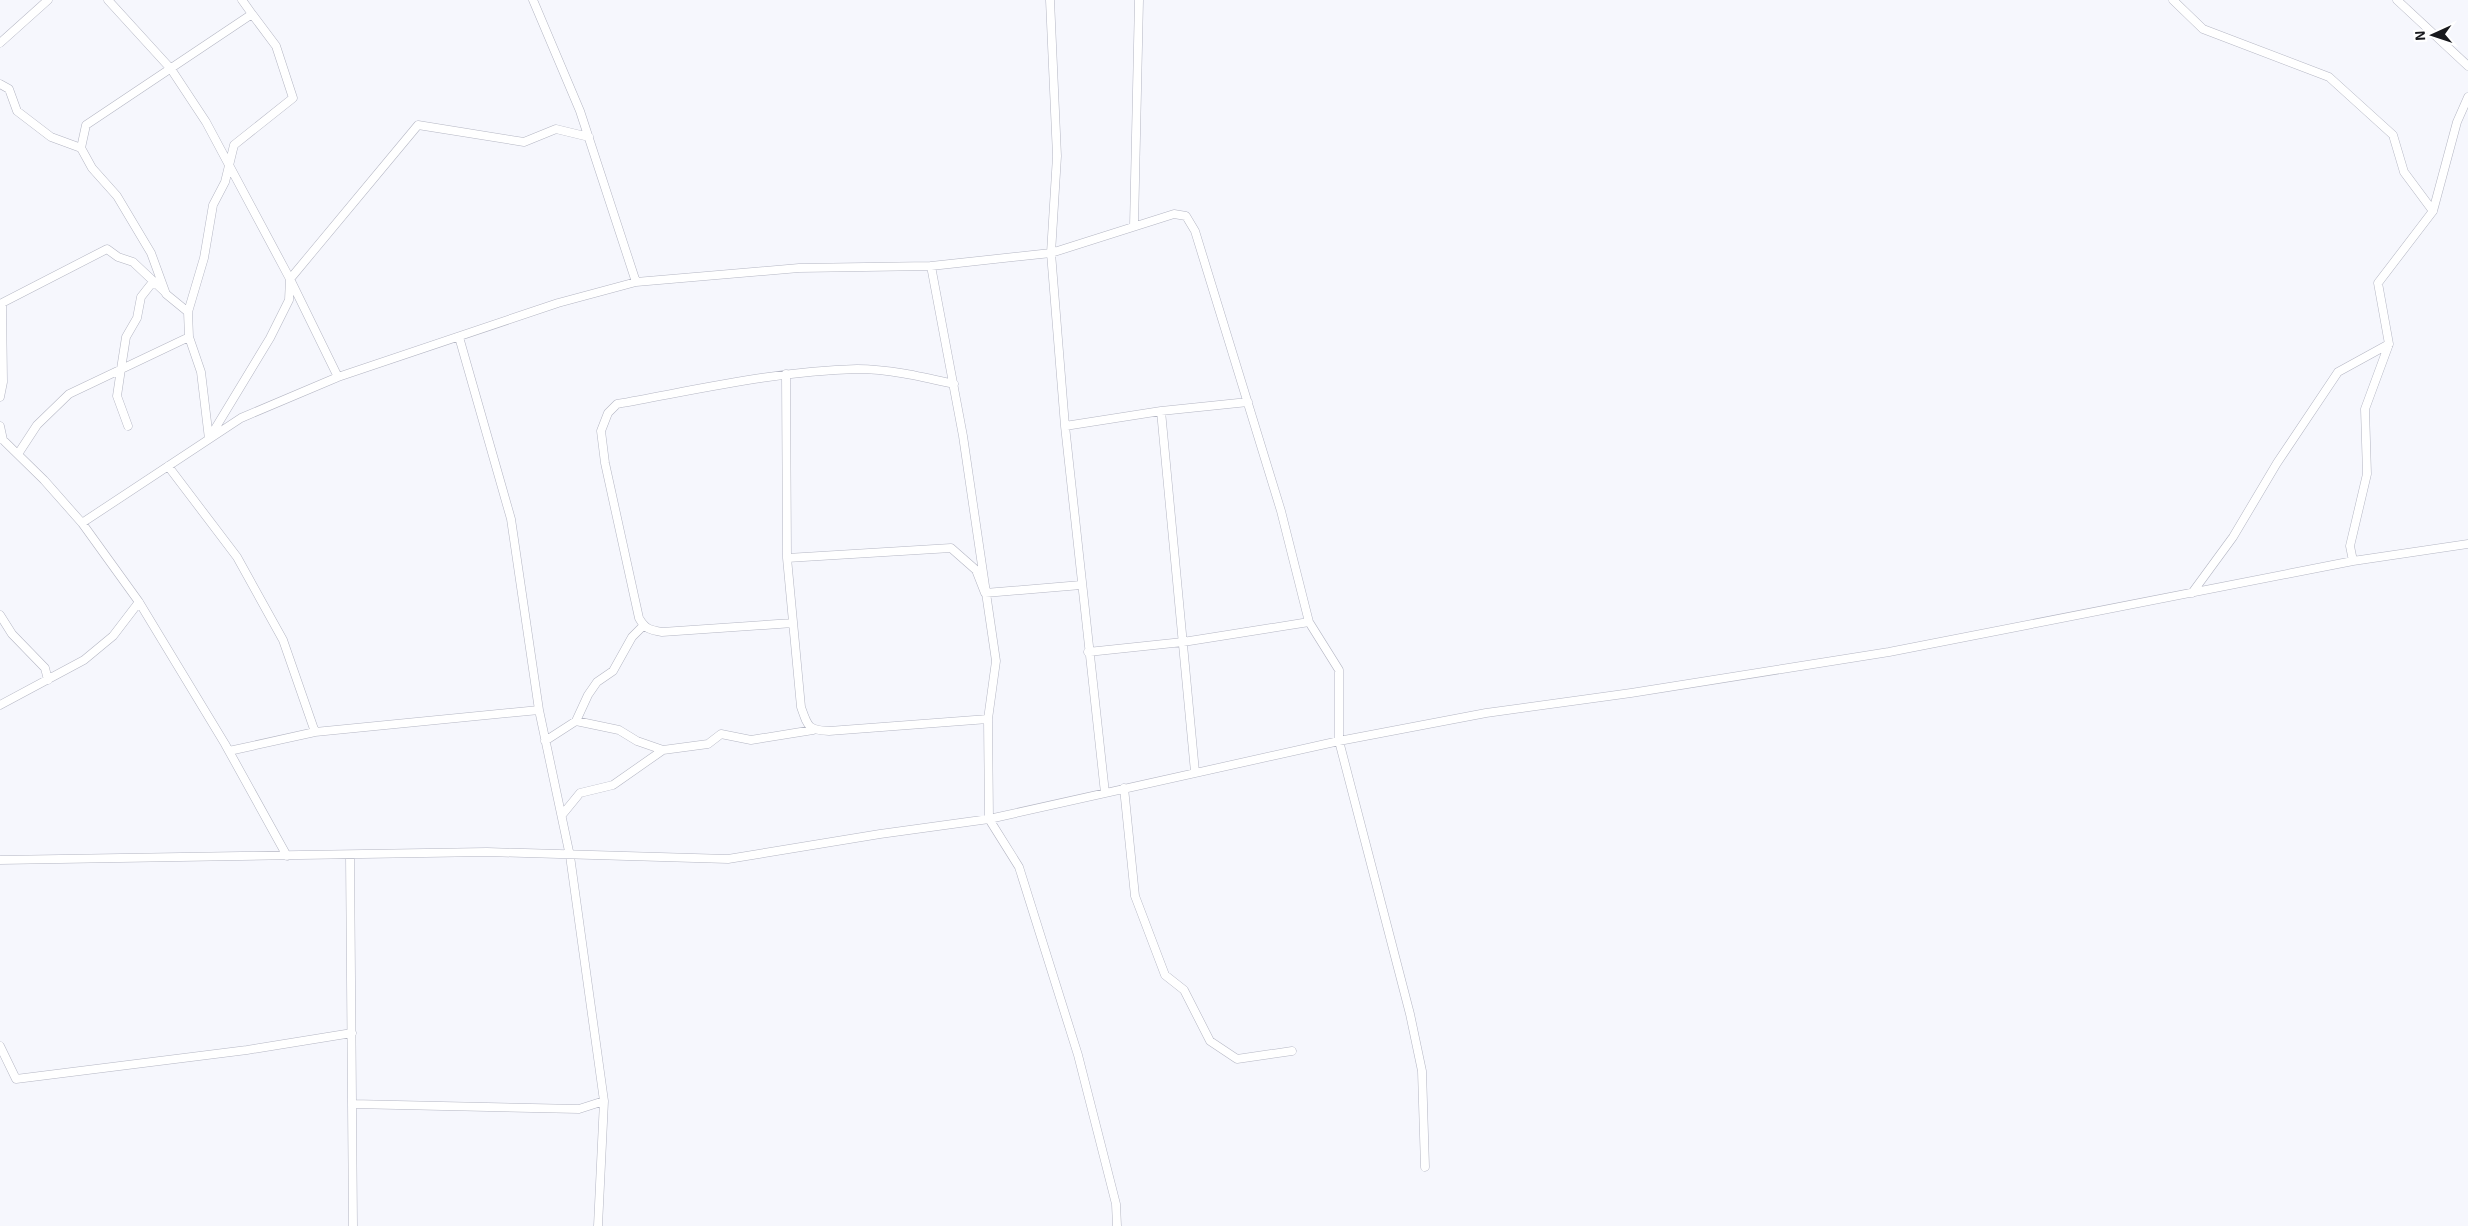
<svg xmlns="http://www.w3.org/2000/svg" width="2468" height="1226" viewBox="0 0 2468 1226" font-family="'Exo 2',sans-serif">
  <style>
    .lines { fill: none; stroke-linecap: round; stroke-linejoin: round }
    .minor-casing { stroke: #b4b6c3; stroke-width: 9 }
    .minor { stroke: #fff; stroke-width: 8 }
  </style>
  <rect width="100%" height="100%" fill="#f6f7fd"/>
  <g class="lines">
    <g class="minor-casing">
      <path id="minor" d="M108,0L171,69L206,122L290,279L338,377
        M242,0L252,14
        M533,0L580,111L636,282
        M1050,0L1057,156L1051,253L1065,426L1105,793
        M2173,0L2203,29L2329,77L2393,135L2404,172L2433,211
        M2397,0L2468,66
        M0,43L48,0
        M0,84L9,89L17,111L51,137L81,148
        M1134,226L1139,0
        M931,266L963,436L996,661L988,719L989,819L1019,867L1078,1055L1116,1204L1117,1226
        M188,312L166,294L151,253L117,196L92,168L81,148L86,125L252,14L276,46L293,98L234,145L225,182L213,205L204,258L188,312L189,337L201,372L209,439
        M459,337L511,519L539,710L570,856L604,1101L598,1226
        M786,374L787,558L801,707C808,727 808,730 829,731L988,719
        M0,397L3,382L2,303L107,249L118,257L133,262L165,292
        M1161,411L1195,772
        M0,426L3,440
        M128,426L117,396L121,369L126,337L137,318L141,297L152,283
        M1065,426L1161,411L1248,402
        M0,437L44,480L82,523L139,602L225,744L287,856
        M210,437L270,338L289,300L290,279L418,125L524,142L556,129L589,137
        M18,454L37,425L69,394L189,337
        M168,466L237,557L283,640L315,732
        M82,523L241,418L338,377L558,303L636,282L799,268L931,266L1051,253L1174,214L1186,216L1195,231L1281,511L1309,622L1339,670V741L1410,1014L1422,1071L1425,1167
        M787,558L951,548L976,570L985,593L1081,585
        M2353,561L2350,546L2367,474L2365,409L2389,344L2378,283L2433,211L2457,122L2468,97
        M2192,593L2233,537L2277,463L2338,372L2389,344
        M0,615L12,634L45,668L48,680
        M793,623L662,632C650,630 645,629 639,618L605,463L601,431L608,413L617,404C696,390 776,371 857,369C889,369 923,377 954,384
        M1088,652L1183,642L1309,622
        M0,705L84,660L113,636L139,602
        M576,721L588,695L597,682L613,671L632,637L643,626
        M545,741L576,721L619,730L637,741L663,750
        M229,751L315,732L539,710
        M1124,788L1135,896L1165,975L1184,990L1210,1041L1237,1059L1292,1051
        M562,815L580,793L613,785L663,750L708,744L721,734L751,740L813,730
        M350,855L353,1226
        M0,860L487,852L728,859L880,834L989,819L1339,741L1486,713L1631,693L1889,652L2353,561L2468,544
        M0,1046L16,1079L247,1050L352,1033
        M352,1104L579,1109L604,1101"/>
    </g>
    <use href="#minor" class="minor"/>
  </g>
  <g transform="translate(2433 35) rotate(267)" stroke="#ffffff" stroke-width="4" paint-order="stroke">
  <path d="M0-4L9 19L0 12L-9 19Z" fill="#18191d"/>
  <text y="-8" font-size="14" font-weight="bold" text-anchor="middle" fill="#18191d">N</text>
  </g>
</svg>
